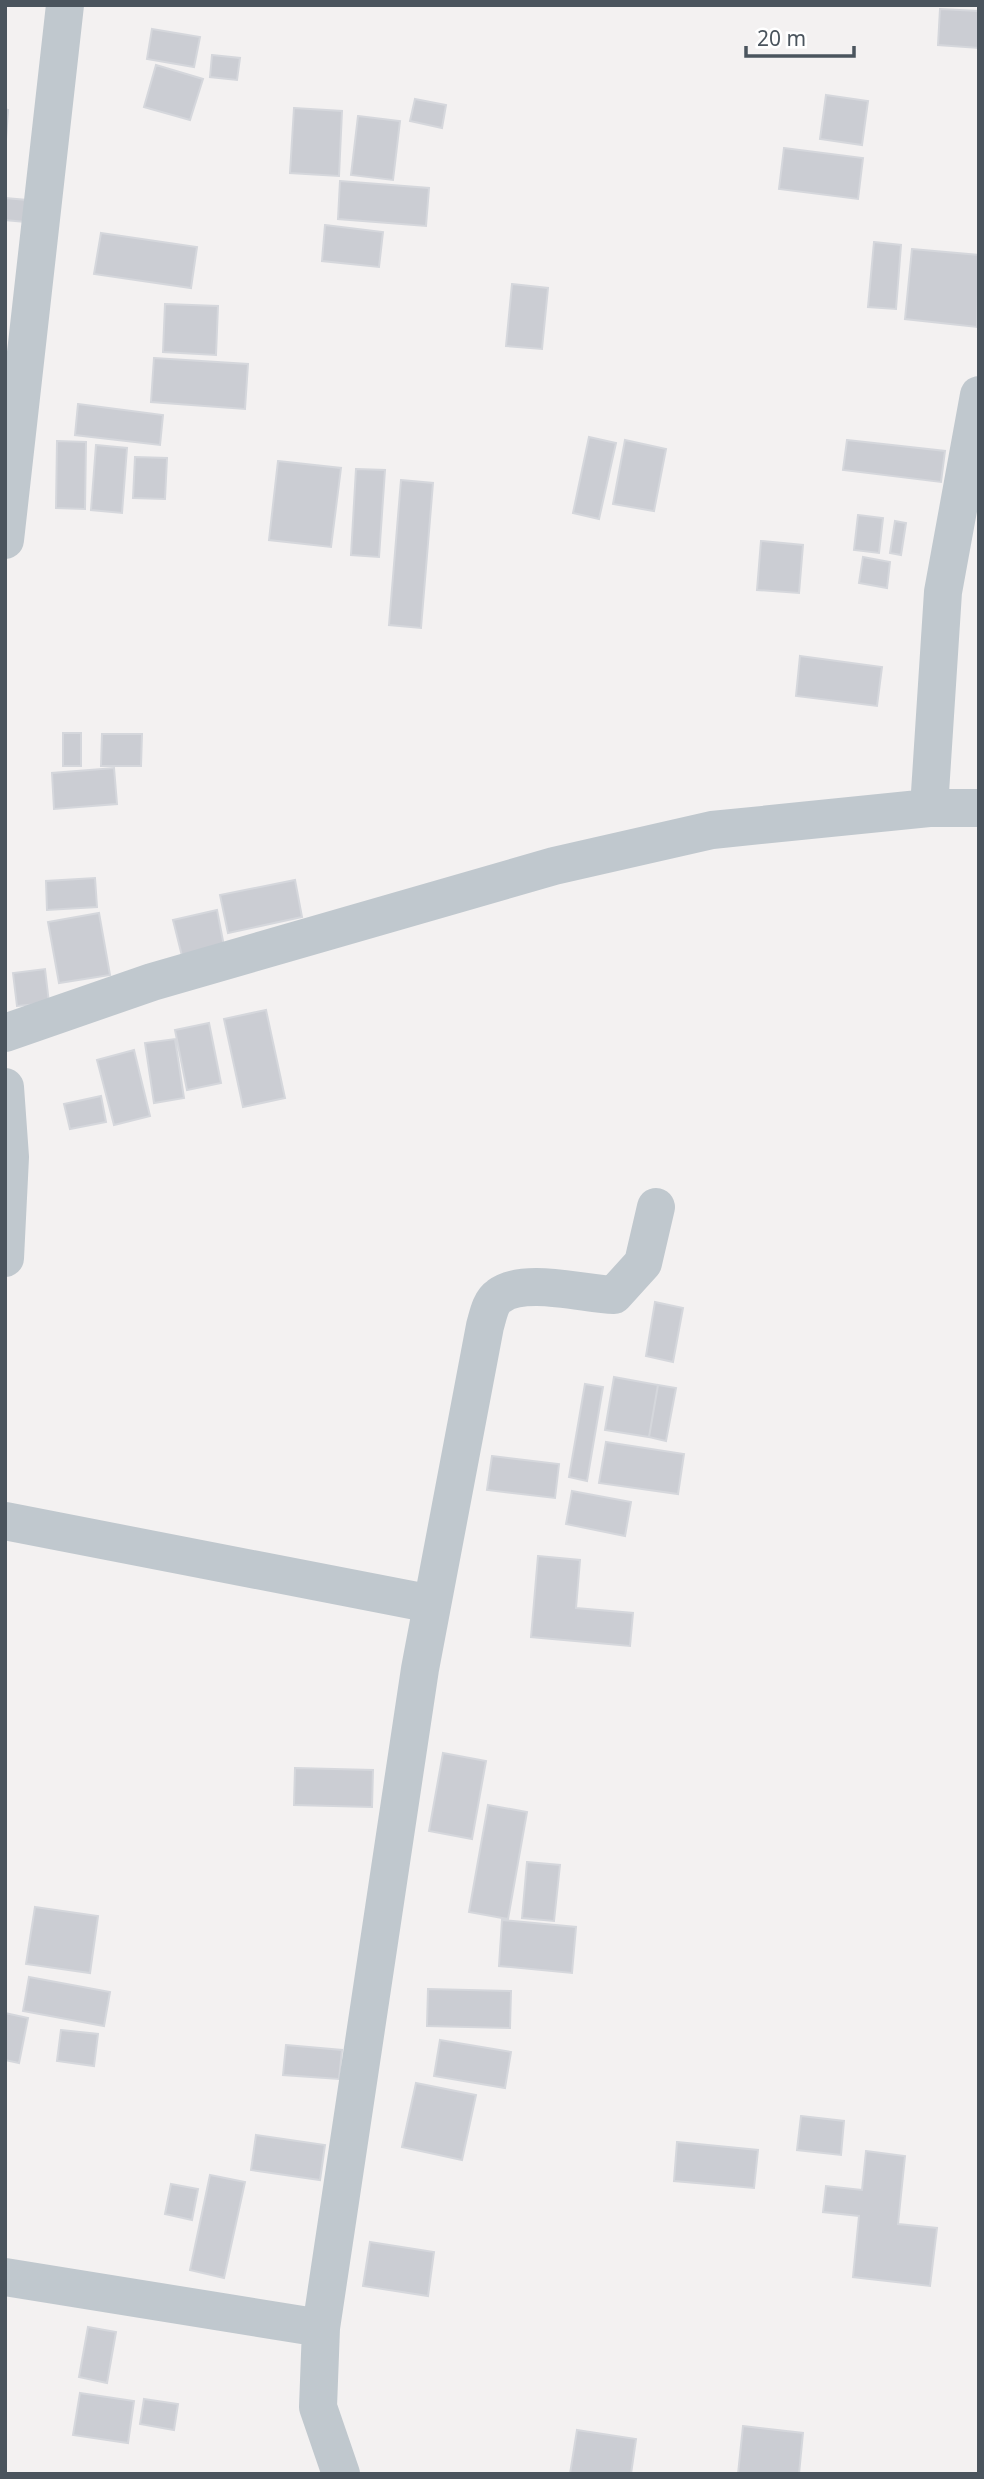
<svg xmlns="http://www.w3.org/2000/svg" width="984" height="2479" viewBox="0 0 984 2479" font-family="'Noto Sans',sans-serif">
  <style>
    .building { fill: #cbcdd3; stroke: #d5d7dc; stroke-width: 2 }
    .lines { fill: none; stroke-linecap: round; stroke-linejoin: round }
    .street { stroke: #c0c8ce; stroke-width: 38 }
  </style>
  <rect width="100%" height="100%" fill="#f3f1f1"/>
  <path class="building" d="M940,9L979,11V48L938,45Z
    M152,29L200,37L194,67L147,59Z
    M212,55L240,58L237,80L210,77Z
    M156,65L203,79L190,120L144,107Z
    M826,95L868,101L862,145L820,139Z
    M415,99L446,105L442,128L410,121Z
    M294,108L342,111L339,176L290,173Z
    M5,109L8,110L5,154Z
    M358,116L400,121L393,180L351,175Z
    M784,148L863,158L858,199L779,189Z
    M340,181L429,188L426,226L338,219Z
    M5,198L27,200L25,222L5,220Z
    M325,225L383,232L379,267L322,261Z
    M101,233L197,247L191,288L94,274Z
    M874,242L901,245L896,309L868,307Z
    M912,249L979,255L977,327L905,319Z
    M512,284L548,288L542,349L506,346Z
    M165,304L218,306L216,355L163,352Z
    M154,358L248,364L245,409L151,402Z
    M78,404L163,415L160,445L75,435Z
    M589,437L616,443L599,519L573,513Z
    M625,440L666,449L654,511L613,504Z
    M847,440L945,451L941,482L843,470Z
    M57,441L86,442L85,509L56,508Z
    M96,445L127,448L122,513L91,510Z
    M135,457L167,458L165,499L133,498Z
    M278,461L341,468L331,547L269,540Z
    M356,469L385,470L379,557L351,555Z
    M401,480L433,483L421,628L389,625Z
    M858,515L883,518L879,553L854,550Z
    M895,521L906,523L901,555L890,553Z
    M761,541L803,545L799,593L757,590Z
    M863,557L890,562L887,588L859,583Z
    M800,656L882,667L877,706L796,696Z
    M63,733H81V766H63Z
    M102,734H142L141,766H101Z
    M114,768L117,804L54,809L52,773Z
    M95,878L97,907L47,910L46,881Z
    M295,880L302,917L228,933L220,895Z
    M217,910L224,946L182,956L173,920Z
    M99,913L110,975L59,983L48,922Z
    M45,969L49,1003L17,1006L13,973Z
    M266,1010L285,1098L243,1107L224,1019Z
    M209,1023L221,1083L187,1090L175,1030Z
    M175,1039L184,1098L154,1103L145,1043Z
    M134,1050L150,1116L114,1125L97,1060Z
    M101,1096L106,1122L70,1129L64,1104Z
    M655,1302L683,1308L673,1362L646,1356Z
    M614,1377L658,1385L649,1437L605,1430Z
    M585,1384L603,1387L587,1481L569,1477Z
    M658,1385L676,1388L666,1441L649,1437Z
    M606,1442L684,1454L678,1494L599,1483Z
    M492,1456L559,1464L555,1498L487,1490Z
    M572,1491L631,1502L625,1536L566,1524Z
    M538,1556L580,1560L576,1608L633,1613L630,1646L531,1637Z
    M443,1753L486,1761L472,1839L429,1831Z
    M295,1768L373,1770L372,1807L294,1805Z
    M488,1805L527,1812L508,1919L469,1912Z
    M527,1862L560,1865L554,1921L522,1918Z
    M35,1907L98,1916L90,1973L26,1964Z
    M502,1920L576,1927L572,1973L499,1966Z
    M29,1977L110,1992L104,2026L23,2011Z
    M428,1989L511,1991L510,2028L427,2026Z
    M5,2013L28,2018L19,2063L5,2060Z
    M61,2030L98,2034L94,2066L57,2061Z
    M440,2040L511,2052L505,2088L434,2076Z
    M286,2045L342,2050L339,2079L283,2075Z
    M416,2083L476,2095L462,2160L402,2147Z
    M801,2116L844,2121L841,2155L797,2150Z
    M256,2135L325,2145L320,2180L251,2170Z
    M677,2142L758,2150L754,2188L674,2181Z
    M866,2151L905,2156L898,2224L937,2228L930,2286L853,2277L859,2216L823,2212L826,2186L862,2190Z
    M210,2175L245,2182L224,2278L190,2270Z
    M171,2184L198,2189L192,2220L165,2214Z
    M370,2242L434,2252L428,2296L363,2286Z
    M88,2327L116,2332L107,2383L79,2377Z
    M80,2393L134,2401L128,2443L73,2435Z
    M144,2399L178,2404L174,2430L140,2424Z
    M743,2426L803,2433L799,2474H738Z
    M577,2430L636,2439L631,2474H570Z"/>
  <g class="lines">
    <path class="street" d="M5,540L65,5
      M929,808L943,592L979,395
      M5,1033L152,982L554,866L712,830L929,808H979
      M5,1087L10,1157L5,1258
      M5,1521L432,1604
      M5,2277L321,2328
      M341,2474L318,2407L321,2328L420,1669L485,1326C488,1316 490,1302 499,1296C524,1277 584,1294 614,1295L643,1263L656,1207"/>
  </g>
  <rect width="984" height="2479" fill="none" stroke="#4a545d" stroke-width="14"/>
  <path d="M746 46v10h108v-10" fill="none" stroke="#4a545d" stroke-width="3.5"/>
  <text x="757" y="46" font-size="21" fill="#4a545d" stroke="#ffffff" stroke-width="5" paint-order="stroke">20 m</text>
</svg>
